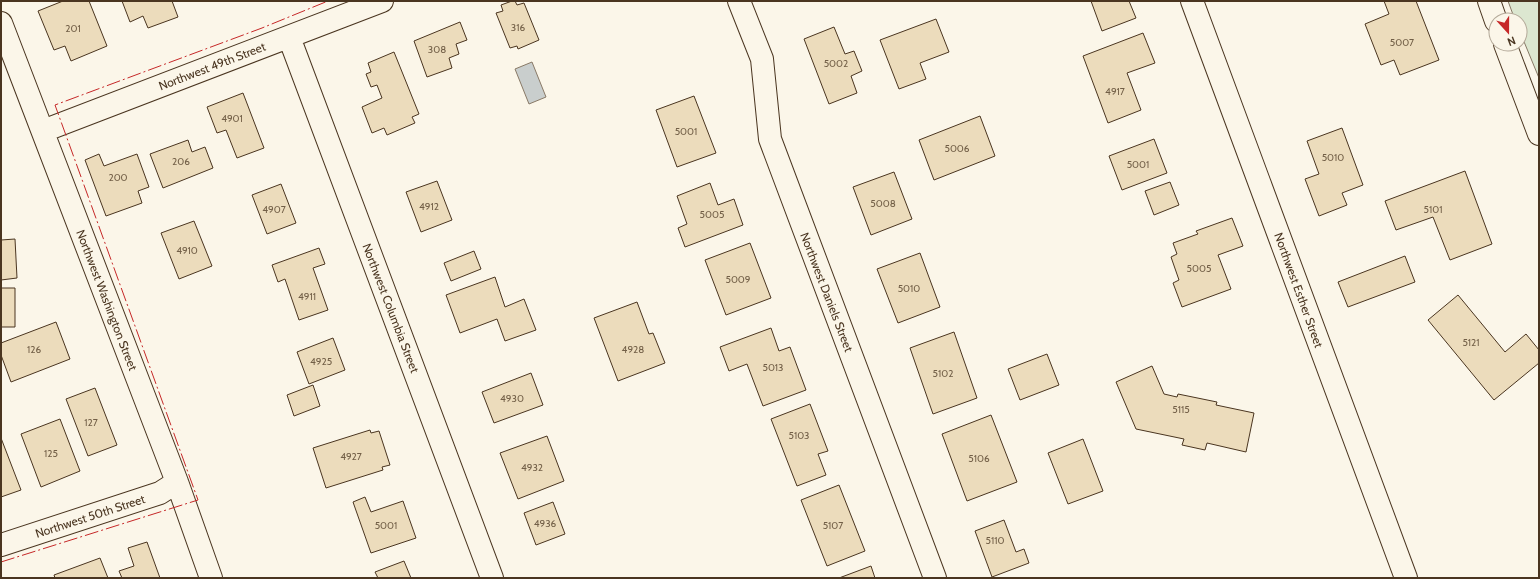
<svg xmlns="http://www.w3.org/2000/svg" width="1540" height="579" viewBox="0 0 1540 579" font-family="Cabin,sans-serif">
  <style>
    .green { fill: #dce7d0; stroke: #887966 }
    .water { fill: #c9cecd; stroke: #887966 }
    .building { fill: #ecdcbc; stroke: #4a3520 }
    .lines { fill: none; stroke-linecap: round; stroke-linejoin: round }
    .minor-casing { stroke: #4a3520; stroke-width: 24 }
    .minor { stroke: #fbf6e9; stroke-width: 22 }
    .power { stroke: #c62828; stroke-width: 1; stroke-dasharray: 14 3 2 3; stroke-linecap: butt }
    .labels { text-anchor: middle; dominant-baseline: central; stroke-width: 3; stroke-linejoin: round; paint-order: stroke }
    .number-label { font-size: 10px; fill: #725f47 }
    .street-label { font-size: 12px; fill: #4a3520; stroke: #fbf6e9 }
  </style>
  <rect width="100%" height="100%" fill="#fbf6e9"/>
  <path class="green" d="M1508,1H1539V78L1520,32V20H1515Z"/>
  <path class="water" d="M532,62L546,97L529,104L515,69Z"/>
  <path class="building" d="M63,1H89L107,46L71,61L65,46L54,50L38,11Z
    M122,1H172L178,17L148,28L143,16L130,22Z
    M512,1H515L517,5L524,3L539,40L518,49L517,46L510,48L496,13L503,11L501,5Z
    M1091,1H1129L1136,18L1102,31Z
    M1384,1H1416L1439,60L1400,75L1394,60L1381,65L1365,24L1389,14Z
    M936,19L949,52L920,63L926,79L899,89L880,40Z
    M460,22L467,40L456,44L459,54L449,58L452,68L427,77L414,41Z
    M834,27L845,54L854,51L862,71L851,76L857,93L829,104L804,39Z
    M1143,33L1155,63L1127,73L1141,110L1108,123L1083,56Z
    M394,52L419,114L412,117L415,123L387,135L384,128L372,133L362,107L382,98L377,85L371,87L366,74L371,72L368,63Z
    M243,93L264,148L237,158L226,130L217,133L207,107Z
    M694,96L716,153L677,167L656,110Z
    M980,116L995,156L934,180L919,140Z
    M1342,128L1363,185L1342,193L1347,205L1319,216L1305,179L1319,174L1307,141Z
    M1154,139L1167,173L1122,190L1109,156Z
    M188,140L192,152L205,147L213,168L163,188L150,154Z
    M99,154L104,166L137,154L149,187L138,191L142,203L106,216L85,160Z
    M1465,171L1492,244L1450,260L1433,217L1396,230L1385,201Z
    M894,172L912,219L871,235L853,187Z
    M437,181L452,220L421,232L406,192Z
    M1170,182L1179,205L1154,215L1145,191Z
    M710,183L718,205L734,199L743,225L685,247L678,228L687,224L677,196Z
    M281,184L296,223L267,234L252,195Z
    M1232,218L1243,246L1218,255L1231,289L1182,307L1173,283L1179,280L1171,257L1177,254L1173,243L1198,234L1196,231Z
    M194,221L212,266L179,279L161,233Z
    M15,239L17,278L1,280V240Z
    M750,243L771,298L726,315L705,260Z
    M319,248L325,264L313,268L328,310L299,320L285,279L278,282L272,265Z
    M474,251L481,269L451,281L444,263Z
    M920,253L940,307L898,323L877,269Z
    M1405,256L1415,282L1348,307L1338,282Z
    M495,277L505,307L524,299L536,330L505,341L497,319L460,333L446,295Z
    M1,288H15V327H1Z
    M1458,295L1505,352L1526,334L1539,350V363L1494,400L1428,320Z
    M637,302L649,334L653,333L665,363L618,381L594,318Z
    M56,322L70,359L11,382L1,355V343Z
    M771,328L779,351L790,347L806,390L763,406L747,364L729,371L720,347Z
    M954,332L977,398L933,414L910,348Z
    M333,338L345,370L309,384L297,352Z
    M1047,354L1059,385L1020,400L1008,369Z
    M1152,366L1164,394L1177,397L1178,394L1217,402L1216,405L1254,413L1246,452L1207,443L1205,450L1182,445L1184,439L1136,429L1116,382Z
    M531,373L543,405L494,423L482,392Z
    M313,385L320,406L294,416L287,395Z
    M95,388L117,445L88,456L66,399Z
    M810,404L828,451L818,454L826,475L797,486L771,419Z
    M991,415L1017,482L967,501L942,434Z
    M60,419L80,471L41,487L21,434Z
    M370,430L371,433L379,431L390,465L382,467L383,470L326,488L313,448Z
    M547,436L564,481L518,499L500,453Z
    M1,438L21,490L1,497Z
    M1083,439L1103,491L1068,504L1048,453Z
    M839,485L865,551L827,566L801,500Z
    M365,497L371,512L403,501L416,538L371,553L353,502Z
    M553,502L565,534L536,545L524,513Z
    M1004,520L1016,552L1024,549L1029,563L992,577L975,531Z
    M147,542L160,578H122L119,571L134,566L128,548Z
    M100,558L108,578H55L54,575Z
    M404,561L411,578H378L375,572Z
    M871,566L875,578H839Z"/>
  <g class="lines">
    <g class="minor-casing">
      <path id="minor" d="M739,1L762,59L770,139L935,578
        M1192,1L1406,578
        M1489,1L1496,21
        M1,23L177,482L211,578
        M289,37L492,578
        M1505,44L1539,134
        M43,131L382,1
        M1,545L160,493L177,482"/>
    </g>
    <use href="#minor" class="minor"/>
    <path class="power" d="M1,562L198,500L55,105L262,28L328,1"/>
  </g>
  <g class="labels">
    <g class="number-label">
      <text x="518" y="27">316</text>
      <text x="73" y="28">201</text>
      <text x="1402" y="42">5007</text>
      <text x="437" y="49">308</text>
      <text x="836" y="63">5002</text>
      <text x="1115" y="91">4917</text>
      <text x="232" y="118">4901</text>
      <text x="686" y="131">5001</text>
      <text x="957" y="148">5006</text>
      <text x="1333" y="157">5010</text>
      <text x="181" y="161">206</text>
      <text x="1138" y="164">5001</text>
      <text x="118" y="177">200</text>
      <text x="883" y="203">5008</text>
      <text x="429" y="206">4912</text>
      <text x="274" y="209">4907</text>
      <text x="1433" y="209">5101</text>
      <text x="712" y="214">5005</text>
      <text x="187" y="250">4910</text>
      <text x="1199" y="268">5005</text>
      <text x="738" y="279">5009</text>
      <text x="909" y="288">5010</text>
      <text x="307" y="296">4911</text>
      <text x="1471" y="342">5121</text>
      <text x="34" y="349">126</text>
      <text x="633" y="349">4928</text>
      <text x="321" y="361">4925</text>
      <text x="773" y="367">5013</text>
      <text x="943" y="373">5102</text>
      <text x="512" y="398">4930</text>
      <text x="1181" y="409">5115</text>
      <text x="91" y="422">127</text>
      <text x="799" y="435">5103</text>
      <text x="51" y="453">125</text>
      <text x="351" y="456">4927</text>
      <text x="979" y="458">5106</text>
      <text x="532" y="467">4932</text>
      <text x="545" y="523">4936</text>
      <text x="386" y="525">5001</text>
      <text x="833" y="525">5107</text>
      <text x="995" y="540">5110</text>
    </g>
    <g class="street-label">
      <text transform="translate(212 66) rotate(-21)">Northwest 49th Street</text>
      <text transform="translate(1299 290) rotate(70)">Northwest Esther Street</text>
      <text transform="translate(827 292) rotate(69)">Northwest Daniels Street</text>
      <text transform="translate(107 300) rotate(69)">Northwest Washington Street</text>
      <text transform="translate(391 308) rotate(69)">Northwest Columbia Street</text>
      <text transform="translate(90 516) rotate(-18)">Northwest 50th Street</text>
    </g>
  </g>
  <rect width="1540" height="579" fill="none" stroke="#4a3520" stroke-width="4"/>
  <g transform="translate(1508 32) rotate(159)"><circle r="19" fill="#fbf6e9" stroke="#b4a999"/>
  <path d="M0-3L7 15L0 10L-7 15Z" fill="#c62828"/>
  <text y="-6" font-size="11" font-weight="bold" text-anchor="middle" fill="#4a3520">N</text>
  </g>
</svg>
